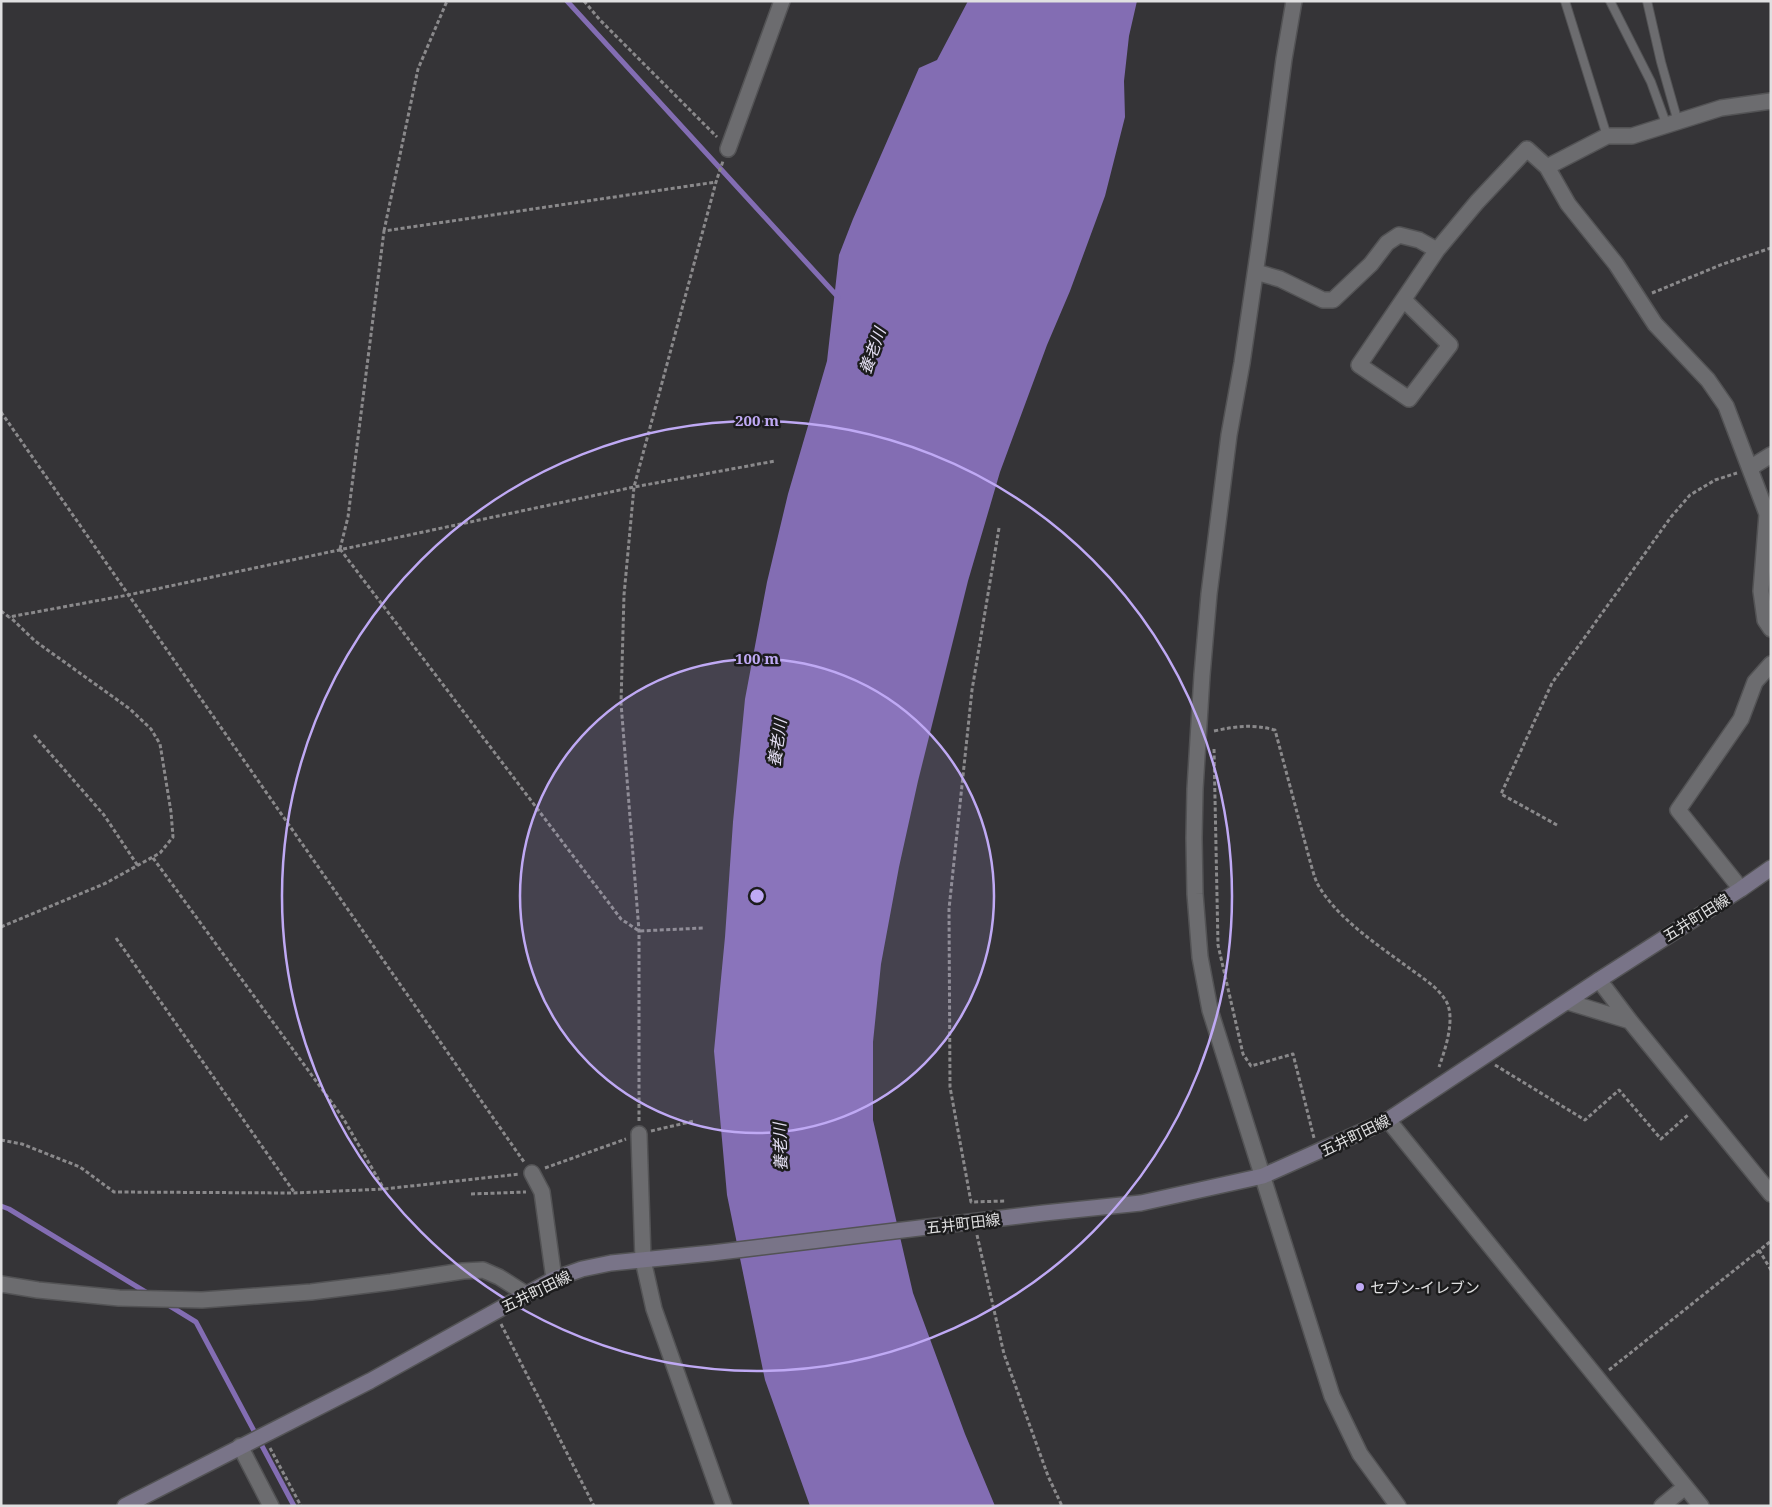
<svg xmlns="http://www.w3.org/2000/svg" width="1772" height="1507" viewBox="0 0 1772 1507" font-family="'Noto Serif','Noto Sans JP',serif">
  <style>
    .water { fill: #836db3 }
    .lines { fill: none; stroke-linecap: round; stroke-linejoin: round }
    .stream { stroke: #836db3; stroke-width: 5 }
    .service-casing { stroke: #535355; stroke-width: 10 }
    .minor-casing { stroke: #535355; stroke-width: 18 }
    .tertiary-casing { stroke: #535355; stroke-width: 18 }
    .secondary-casing { stroke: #535355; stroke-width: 18 }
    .path { stroke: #8a898b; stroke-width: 3; stroke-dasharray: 4 2.5; stroke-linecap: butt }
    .service { stroke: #6c6c6f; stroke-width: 8 }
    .minor { stroke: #6c6c6f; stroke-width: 15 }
    .tertiary { stroke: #6c6c6f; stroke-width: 15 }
    .secondary { stroke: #797488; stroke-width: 15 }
    .ring { fill: none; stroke: #bfa9f4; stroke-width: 2.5 }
    .poi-dot { fill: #bfa9f4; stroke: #1c1c1d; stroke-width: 2 }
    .labels { text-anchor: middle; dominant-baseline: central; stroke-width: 5; stroke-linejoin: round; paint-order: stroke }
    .street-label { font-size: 15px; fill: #e0e0e1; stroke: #1c1c1d }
    .poi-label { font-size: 15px; fill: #e0e0e1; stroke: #1c1c1d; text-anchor: start }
    .water-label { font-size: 16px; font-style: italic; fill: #e4dff3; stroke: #1c1c1d }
    .centre { fill: #bfa9f4; stroke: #1c1c1d; stroke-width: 2.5 }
    .ring-label { font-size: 15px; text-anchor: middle; font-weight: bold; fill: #bfa9f4; stroke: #1c1c1d; stroke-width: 5; stroke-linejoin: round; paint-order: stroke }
  </style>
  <rect width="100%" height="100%" fill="#353437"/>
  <path class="water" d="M968,1H1137L1129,36L1124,81L1125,117L1105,196L1070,291L1047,345L1000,472L968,581L918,781L899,867L881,964L873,1042V1120L913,1293L965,1434L995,1506H810L765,1380L727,1195L714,1051L725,937L733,822L745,699L767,582L788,494L827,361L839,255L853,219L919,68L937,60Z"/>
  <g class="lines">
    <path class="stream" d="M567,1L838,297
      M1,1206L9,1209L149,1294
      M165,1303L196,1322L294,1506"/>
    <g class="service-casing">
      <path id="service" d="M1565,1L1607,136
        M1610,1L1651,82L1667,126
        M1647,1L1661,62L1678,122"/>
    </g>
    <g class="minor-casing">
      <path id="minor" d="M1294,1L1284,59L1260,240L1242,363L1229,435L1209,594L1202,675L1195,789L1194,838L1195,894L1200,957L1210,1010L1332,1396L1360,1454L1398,1506
        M1771,101L1721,108L1632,136H1607L1547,167L1568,204L1616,264L1655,324L1708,380L1726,406L1767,514L1761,591L1765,620L1771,629
        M728,149L782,1
        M1256,272L1280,279L1323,300H1333L1371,264L1387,243L1399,235L1419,240L1437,250
        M1404,300L1450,345L1409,399L1359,365L1437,250L1477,202L1527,149L1547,167
        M1750,468L1771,455
        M1741,889L1678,810L1741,719L1755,682L1771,664
        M1599,980L1630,1021
        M1568,1002L1630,1021L1771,1194
        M639,1134L643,1260L654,1309L724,1506
        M532,1173L542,1192L554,1279
        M240,1446L271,1506
        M1662,1506L1685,1487"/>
    </g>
    <g class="tertiary-casing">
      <path id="tertiary" d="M1388,1120L1701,1506
        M1,1284L38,1290L119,1298L202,1300L311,1292L391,1282L463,1271L483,1270L499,1277L526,1294"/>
    </g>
    <g class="secondary-casing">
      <path id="secondary" d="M125,1506L370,1381L554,1279L582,1269L611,1263L712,1253L1044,1213L1141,1203L1263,1176L1388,1120L1599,980L1741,889L1771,868"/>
    </g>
    <path class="path" d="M584,1L600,20L717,137
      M384,231L418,69L447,1
      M1652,293L1723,264L1771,248
      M1,412L524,1162
      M999,528L972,690L949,909L950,1087L971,1202L1006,1201
      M340,549L348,517L384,231L716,182
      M340,549L621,919L639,931L704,928
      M1,611L9,617L128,595L634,487L775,461
      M1214,731C1237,726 1252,724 1275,730L1310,861C1312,868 1314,876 1317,883C1336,918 1378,945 1409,968C1421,977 1438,987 1446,1001C1456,1018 1445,1050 1439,1067
      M34,735L104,815L138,866
      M1214,749L1218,945L1243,1054L1251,1066L1293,1054L1314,1138
      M1557,825L1501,794L1552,683L1671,517L1690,495L1715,480L1737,473
      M153,858L343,1118L384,1189
      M1,927L106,883L160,853L173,837L171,812L160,744L151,729L130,709L35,641L10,617
      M116,938L294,1192
      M1495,1065L1585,1120L1619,1090L1661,1139L1689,1114
      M639,1121V931L621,703L624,595L634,487L716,182L723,161
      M651,1131L694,1121
      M1,1140L22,1144L80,1167L114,1192L294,1193L384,1189L520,1174
      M545,1168L626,1139
      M471,1194L526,1192
      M977,1235L1004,1354L1048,1476L1062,1506
      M1759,1250L1771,1270
      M501,1324L594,1506
      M1609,1370L1771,1241
      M270,1448L301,1506"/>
    <use href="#service" class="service"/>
    <use href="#minor" class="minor"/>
    <use href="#tertiary" class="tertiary"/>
    <use href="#secondary" class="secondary"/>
  </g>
  <circle cx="757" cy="896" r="237" fill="#bfa9f4" fill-opacity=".12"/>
  <g class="ring">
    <circle cx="757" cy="896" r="237"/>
    <circle cx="757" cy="896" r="475"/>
  </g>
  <circle class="poi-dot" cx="1360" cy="1287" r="5"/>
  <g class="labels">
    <g class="street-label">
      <text transform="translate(1696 917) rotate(-32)">五井町田線</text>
      <text transform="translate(1355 1135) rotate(-26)">五井町田線</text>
      <text transform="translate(963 1223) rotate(-7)">五井町田線</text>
      <text transform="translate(536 1291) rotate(-26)">五井町田線</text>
    </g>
    <g class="poi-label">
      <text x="1370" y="1287">セブン-イレブン</text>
    </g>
    <g class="water-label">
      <text transform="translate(872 351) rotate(-70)">養老川</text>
      <text transform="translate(777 743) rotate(-82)">養老川</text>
      <text transform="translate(780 1147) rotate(-92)">養老川</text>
    </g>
  </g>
  <circle cx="757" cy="896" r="8" class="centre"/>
  <g class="ring-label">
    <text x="757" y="426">200 m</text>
    <text x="757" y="664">100 m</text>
  </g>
  <rect width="1772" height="1507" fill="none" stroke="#e0e0e1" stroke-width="5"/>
</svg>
